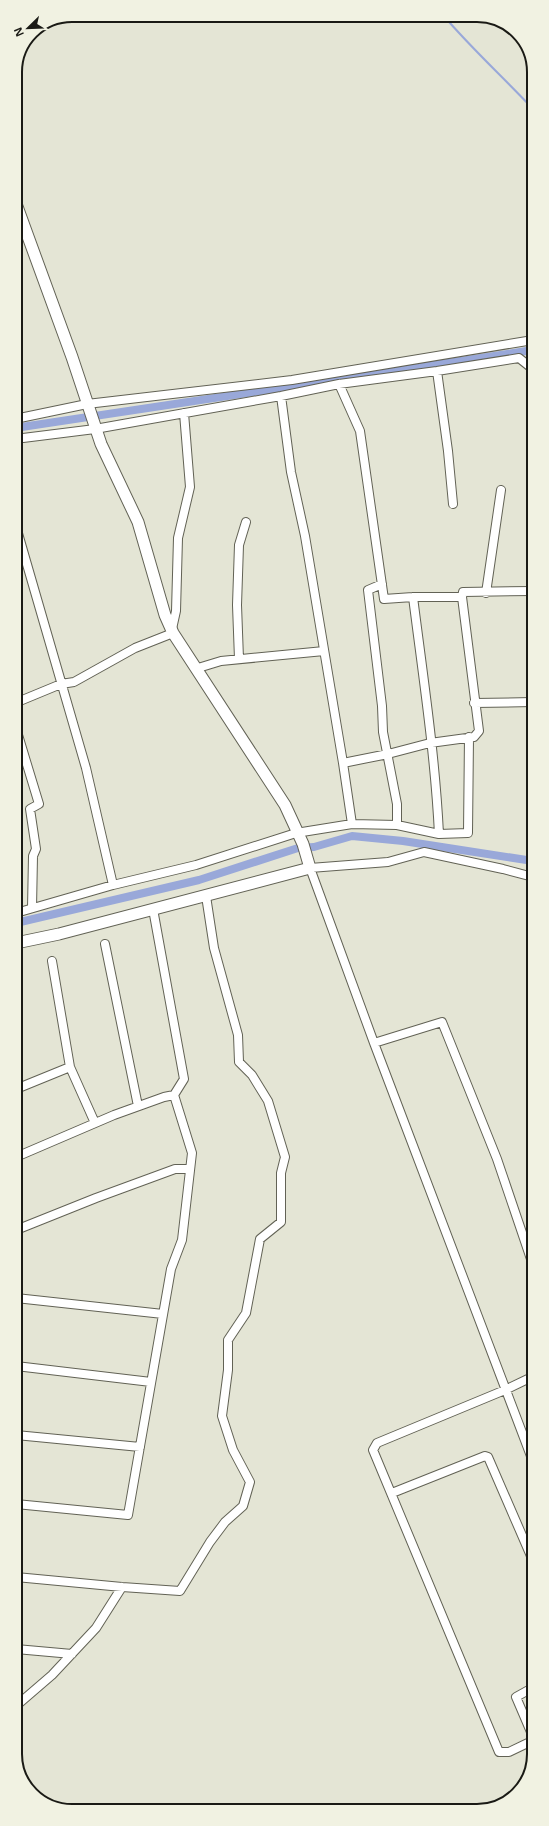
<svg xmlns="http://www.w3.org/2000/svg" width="549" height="1826" viewBox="0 0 549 1826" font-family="'Noto Sans',sans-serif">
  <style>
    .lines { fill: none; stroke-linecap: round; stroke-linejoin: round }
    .stream { stroke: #99a8d9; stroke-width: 2 }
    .canal { stroke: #99a8d9; stroke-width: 8 }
    .street-casing { stroke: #626255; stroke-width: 10 }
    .secondary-casing { stroke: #626255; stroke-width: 13 }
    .street { stroke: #fff; stroke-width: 8 }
    .secondary { stroke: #fff; stroke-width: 11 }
    .rim { fill: none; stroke: #1a1a15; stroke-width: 2 }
  </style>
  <rect width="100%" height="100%" fill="#e4e5d5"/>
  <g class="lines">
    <path class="stream" d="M443,15C471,48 503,77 533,109"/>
    <path class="canal" d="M15,428L533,350
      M16,923L199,880L298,848L314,847L352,836L403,841L533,861"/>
    <g class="street-casing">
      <path id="street" d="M437,371L448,451L453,504
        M339,384L360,431L384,599L413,597H462L463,592L533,591
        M281,396L291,472L305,536L343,763L388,754L430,743L474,737L479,731L462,597
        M15,419L87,404L292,380L533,340
        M15,439L95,429L281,396L339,384L437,371L519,358L529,366L533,365
        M15,523L86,768L113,885
        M382,584L368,590L382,706L383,732L397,804V825
        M486,593L501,490
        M413,597C423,676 435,754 439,834
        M172,629L176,611L178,538L190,487L184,413
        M239,659L237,605L239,545L246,522
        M198,668L221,661L324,651
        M15,703L61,684L74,682L135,648L173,633
        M474,703L533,702
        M15,725L39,804L30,809L36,849L33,856L32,908
        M343,763L352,824
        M533,877L503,869L424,852L388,862L310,868L374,1043L534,1464
        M16,913L113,885L196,865L296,833L352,824L397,825L439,834L468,833L469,737
        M105,944L138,1106
        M52,961L70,1067
        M374,1043L442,1022L497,1159L534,1268
        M16,1089L70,1067L95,1123
        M16,1157L114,1115L164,1097L174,1095
        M16,1230L96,1198L175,1169H190
        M16,1298L163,1314
        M16,1366L151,1382
        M534,1376L505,1390L377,1443L373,1450L499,1752H509L534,1740
        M16,1435L140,1447
        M392,1493L485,1456L488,1457L534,1563
        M16,1504L128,1515L171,1269L182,1240L192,1153L174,1095L184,1079L153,909
        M16,1577L122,1587L180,1591L210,1542L225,1522L243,1506L250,1482L233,1450L222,1416L228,1370V1340L246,1313L260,1239L281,1222V1173L285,1157L268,1101L252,1075L239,1062L238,1035L214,948L206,896
        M16,1649L72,1654
        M534,1687L516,1697L534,1739
        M16,1706L52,1675L96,1628L122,1587"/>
    </g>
    <g class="secondary-casing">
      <path id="secondary" d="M15,201L72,357L101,444L138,522L165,615L173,633L285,805L303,844L310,868L59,934L16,943"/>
    </g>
    <use href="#street" class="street"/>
    <use href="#secondary" class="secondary"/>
  </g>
  <path d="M0 0H549V1826H0ZM72 22H477A50 50 0 0 1 527 72V1754A50 50 0 0 1 477 1804H72A50 50 0 0 1 22 1754V72A50 50 0 0 1 72 22Z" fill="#f1f2e2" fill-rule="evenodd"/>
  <path class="rim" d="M72 22H477A50 50 0 0 1 527 72V1754A50 50 0 0 1 477 1804H72A50 50 0 0 1 22 1754V72A50 50 0 0 1 72 22Z"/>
  <g transform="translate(28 28) rotate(247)" stroke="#f1f2e2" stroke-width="3" paint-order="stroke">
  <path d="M0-3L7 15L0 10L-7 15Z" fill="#1a1a15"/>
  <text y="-6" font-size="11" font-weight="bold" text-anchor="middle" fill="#1a1a15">N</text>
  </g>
</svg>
